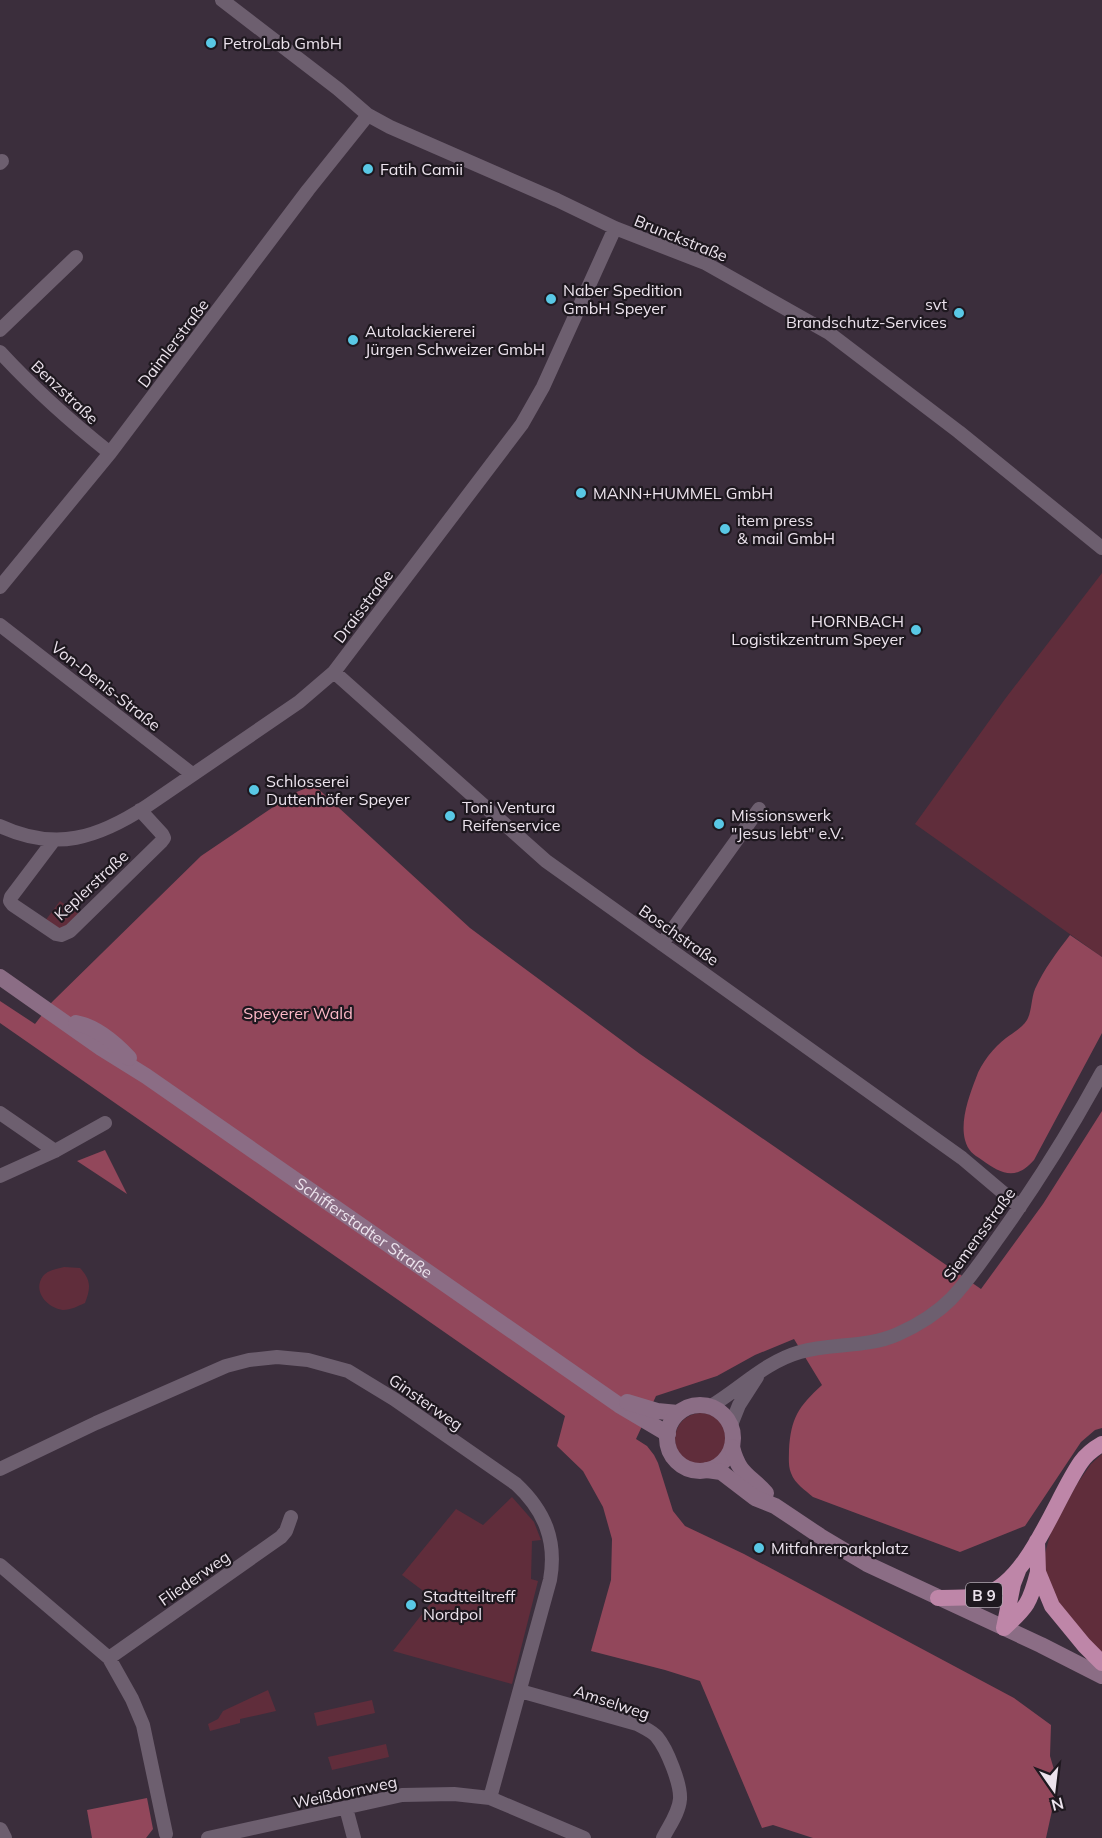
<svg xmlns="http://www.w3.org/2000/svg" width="1102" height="1838" viewBox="0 0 1102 1838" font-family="Mulish,sans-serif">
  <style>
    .green { fill: #602d3b }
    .forest { fill: #92475b }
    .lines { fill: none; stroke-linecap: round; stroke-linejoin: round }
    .minor { stroke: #6d5f6f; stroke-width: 14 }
    .tertiary { stroke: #6d5f6f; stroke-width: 16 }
    .secondary { stroke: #8b6d85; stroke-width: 16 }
    .trunk { stroke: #be86a8; stroke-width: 16 }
    .poi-dot { fill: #59c8e5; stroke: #1e181f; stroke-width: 2 }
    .labels { text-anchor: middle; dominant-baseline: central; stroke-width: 4.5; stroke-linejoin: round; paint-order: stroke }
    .shield { fill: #1e181f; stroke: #aea6af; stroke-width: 1.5 }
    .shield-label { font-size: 15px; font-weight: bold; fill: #ece3ed }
    .poi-label { font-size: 16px; fill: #ece3ed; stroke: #1e181f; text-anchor: start }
    .street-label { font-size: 16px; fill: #ece3ed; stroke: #1e181f }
    .park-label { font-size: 16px; fill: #fdb9c8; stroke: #1e181f }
  </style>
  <rect width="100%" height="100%" fill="#3b2e3c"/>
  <path class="green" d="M1102,573V957L915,824L1005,699Z
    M60,901L79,914L68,928L58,930L45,921Z
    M64,1267L80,1268C91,1280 91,1288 85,1303C78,1306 71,1310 63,1310C47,1308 32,1291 43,1276C48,1270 57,1269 64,1267Z
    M675 1439a26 26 0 1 1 52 0a26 26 0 1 1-52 0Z
    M1102,1454V1653L1084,1636L1053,1597L1043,1560L1051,1532L1077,1484L1091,1464Z
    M512,1497L534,1522L541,1540L532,1541L531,1579L538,1581L512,1684L393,1651L434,1599L402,1575L456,1509L483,1525Z
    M268,1690L276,1711L240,1719V1723L210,1731L208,1724L218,1719L223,1711Z
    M372,1700L375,1713L317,1726L314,1713Z
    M386,1744L389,1757L332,1770L328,1757Z"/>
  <path class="forest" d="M314,785L470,928L640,1054L981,1289L1043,1204L1102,1111V1428L1095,1430L1081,1442L1025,1526L960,1552L813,1497C805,1490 795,1484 791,1473C788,1466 789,1457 789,1450C791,1418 798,1407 822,1385L794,1339L755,1355L717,1376L656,1396L636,1439L647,1446L654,1455L658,1463L673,1511L685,1526L744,1554L1014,1698L1051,1725L1050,1756L1058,1783L1046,1838H813L773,1825L762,1828L700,1681L665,1670L591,1651L611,1580L612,1539L603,1507L583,1471L557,1446L565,1416L0,1023V1001L35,1024L52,1002L201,856L294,793Z
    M1070,935L1102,957V1033L1034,1160C1016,1181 1001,1174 982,1160C973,1154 968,1151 965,1140C960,1121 969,1096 976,1078C981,1063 994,1047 1006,1038C1014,1032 1022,1028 1027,1020C1032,1011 1031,999 1035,989C1044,969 1057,952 1070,935Z
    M105,1150L127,1194L77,1161Z
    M147,1798L153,1829L146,1838H92L87,1810Z"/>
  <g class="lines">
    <path class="minor" d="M222,0L338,89L368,115L390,127L557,200L615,228L705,263L829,333L959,432L1102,548
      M0,163L2,161
      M0,330L76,257
      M0,352C34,389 71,422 110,453
      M0,587L110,453L308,190L368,115
      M0,625L192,774
      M334,672L546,861L962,1158L1020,1207
      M0,826C56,852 98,838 147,806L299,702L334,672L522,424L543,387L615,228
      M54,840L11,897L10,901L13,905L56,934L61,935L70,931L161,842L164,838L162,834L140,810
      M662,944L759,809
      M0,1113L55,1151
      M0,1176L55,1151L105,1123
      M711,1406C741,1388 765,1362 800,1352C832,1343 867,1348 898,1334C916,1326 937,1313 951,1299C969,1280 983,1259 998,1238C1036,1185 1071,1129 1102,1072
      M731,1425L739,1405L757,1377
      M0,1469L96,1423L226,1366L249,1360L277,1357L308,1360L348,1371L394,1399L516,1484C545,1511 557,1541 550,1580L490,1798
      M0,1565L109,1658L132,1699L143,1725L166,1834
      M109,1658L281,1537L286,1531L291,1517
      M520,1691L637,1724C644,1728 652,1731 657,1737C667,1749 681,1784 680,1799C679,1813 669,1826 663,1838
      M346,1808L354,1838
      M208,1838L402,1795L454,1794L490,1798L584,1838"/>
    <path class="tertiary" d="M0,1830L4,1838"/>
    <g class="secondary">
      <path id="s1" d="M0,977L101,1048L146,1076L619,1405L668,1434"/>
      <path d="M76,1023C97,1027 115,1043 129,1058"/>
      <path d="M627,1402L657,1411L678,1413"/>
      <circle cx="700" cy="1438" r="33"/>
      <path d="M732,1447C739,1475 749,1474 766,1493"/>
      <path d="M707,1470L721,1472L755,1498L775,1506L820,1536L867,1564L1041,1645L1102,1676"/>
    </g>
    <path class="trunk" d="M1037,1541L1038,1572L1052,1606L1084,1645L1102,1663
      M938,1598C953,1597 970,1599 984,1595C1029,1582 1056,1497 1081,1462C1086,1455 1095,1448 1102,1444
      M1004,1628C1027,1607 1030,1603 1038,1572
      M1004,1628L1013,1584L1018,1571"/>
  </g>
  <g class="poi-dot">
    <circle cx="211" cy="43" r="6"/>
    <circle cx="368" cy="169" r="6"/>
    <circle cx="551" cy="299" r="6"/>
    <circle cx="959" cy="313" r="6"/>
    <circle cx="353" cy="340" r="6"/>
    <circle cx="581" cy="493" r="6"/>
    <circle cx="725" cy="529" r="6"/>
    <circle cx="916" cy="630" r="6"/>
    <circle cx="254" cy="790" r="6"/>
    <circle cx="450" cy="816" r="6"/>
    <circle cx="719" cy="824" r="6"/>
    <circle cx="759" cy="1548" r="6"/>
    <circle cx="411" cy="1605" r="6"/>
  </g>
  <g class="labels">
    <rect class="shield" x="966" y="1583" width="36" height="24" rx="4.5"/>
    <g class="shield-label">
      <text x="984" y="1595">B 9</text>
    </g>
    <g class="poi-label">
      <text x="223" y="43">PetroLab GmbH</text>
      <text x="380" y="169">Fatih Camii</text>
      <text x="563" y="290">Naber Spedition<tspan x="563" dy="18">GmbH Speyer</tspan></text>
      <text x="947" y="304" text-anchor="end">svt<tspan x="947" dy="18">Brandschutz-Services</tspan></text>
      <text x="365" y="331">Autolackiererei<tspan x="365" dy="18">Jürgen Schweizer GmbH</tspan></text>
      <text x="593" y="493">MANN+HUMMEL GmbH</text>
      <text x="737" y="520">item press<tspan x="737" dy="18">&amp; mail GmbH</tspan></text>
      <text x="904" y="621" text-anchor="end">HORNBACH<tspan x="904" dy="18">Logistikzentrum Speyer</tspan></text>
      <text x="266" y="781">Schlosserei<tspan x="266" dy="18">Duttenhöfer Speyer</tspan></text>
      <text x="462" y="807">Toni Ventura<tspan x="462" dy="18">Reifenservice</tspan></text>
      <text x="731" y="815">Missionswerk<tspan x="731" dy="18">"Jesus lebt" e.V.</tspan></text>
      <text x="771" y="1548">Mitfahrerparkplatz</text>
      <text x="423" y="1596">Stadtteiltreff<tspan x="423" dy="18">Nordpol</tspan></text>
    </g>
    <g class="street-label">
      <text transform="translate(681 238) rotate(22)">Brunckstraße</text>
      <text transform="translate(173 343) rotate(-53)">Daimlerstraße</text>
      <text transform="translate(65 392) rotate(43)">Benzstraße</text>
      <text transform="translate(363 606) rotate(-53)">Draisstraße</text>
      <text transform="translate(106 686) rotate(38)">Von-Denis-Straße</text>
      <text transform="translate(91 885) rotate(-43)">Keplerstraße</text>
      <text transform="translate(679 935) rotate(35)">Boschstraße</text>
      <text stroke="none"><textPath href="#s1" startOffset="442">Schifferstadter Straße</textPath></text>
      <text transform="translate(979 1234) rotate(-54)">Siemensstraße</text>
      <text transform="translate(426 1402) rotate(35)">Ginsterweg</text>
      <text transform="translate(194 1578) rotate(-35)">Fliederweg</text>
      <text transform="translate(612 1702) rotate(18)">Amselweg</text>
      <text transform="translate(345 1792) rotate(-12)">Weißdornweg</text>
    </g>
    <g class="park-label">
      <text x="298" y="1013">Speyerer Wald</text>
    </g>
  </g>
  <g transform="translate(1054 1790) rotate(166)" stroke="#1e181f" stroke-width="4.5" paint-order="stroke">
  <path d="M0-4.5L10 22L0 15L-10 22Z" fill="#ece3ed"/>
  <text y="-9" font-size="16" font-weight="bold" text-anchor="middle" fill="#ece3ed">N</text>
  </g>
</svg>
